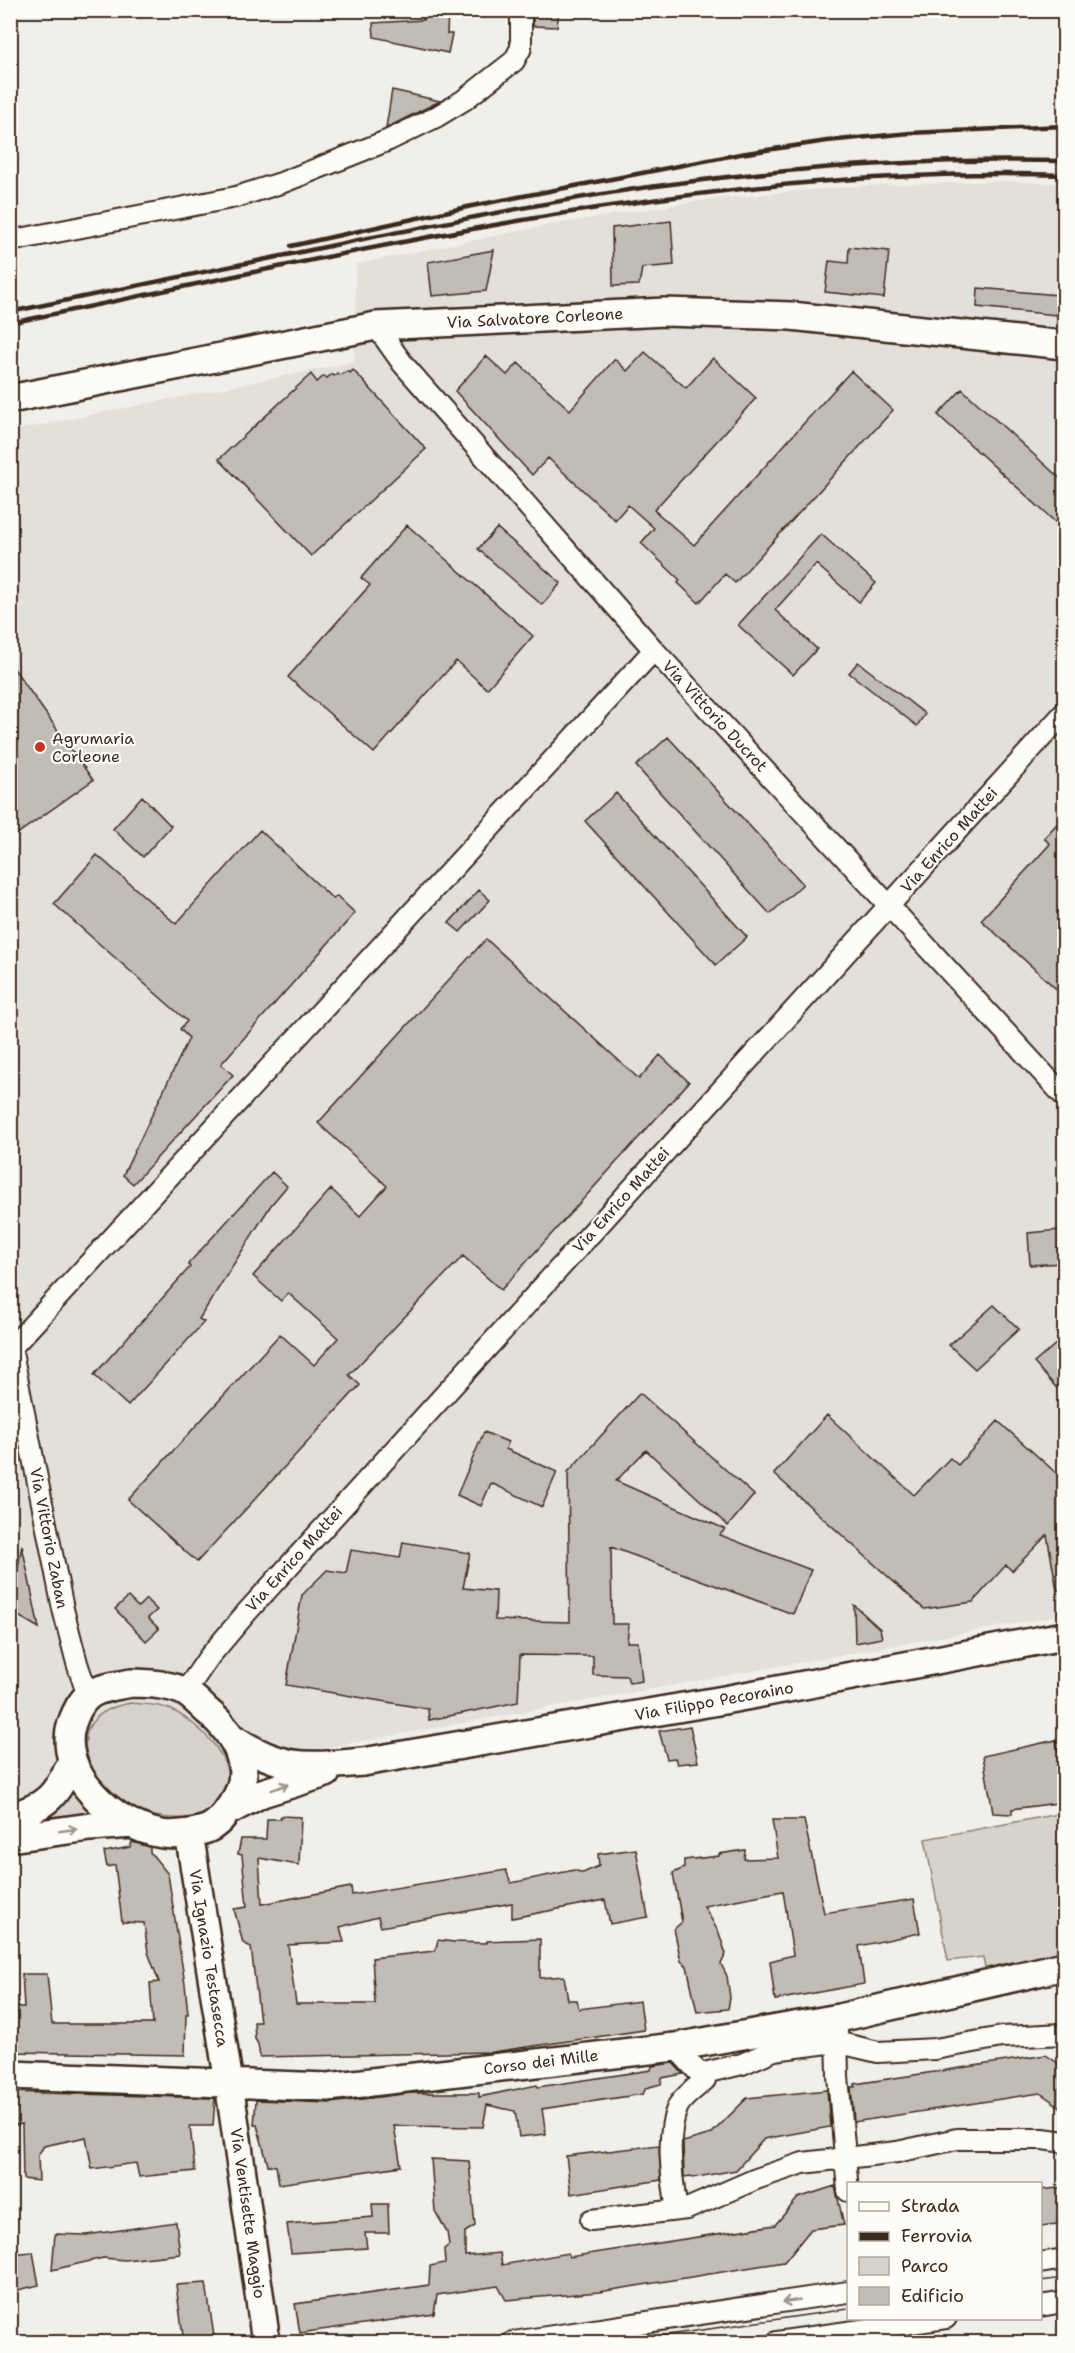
<svg xmlns="http://www.w3.org/2000/svg" width="1075" height="2353" viewBox="0 0 1075 2353" font-family="'Shantell Sans',sans-serif">
  <style>
    .built { fill: #e3e0da }
    .green { fill: #d7d2cc; stroke: #897e75; stroke-width: 1.5 }
    .building { fill: #c1bcb4; stroke: #3b2a1e; stroke-width: 1.5 }
    .lines { fill: none; stroke-linecap: round; stroke-linejoin: round }
    .street-casing { stroke: #3b2a1e; stroke-width: 24 }
    .secondary-casing { stroke: #3b2a1e; stroke-width: 32 }
    .street { stroke: #fdfcf7; stroke-width: 20 }
    .secondary { stroke: #fdfcf7; stroke-width: 27 }
    .tram { stroke: #3b2a1e; stroke-width: 1.5 }
    .rail { stroke: #3b2a1e; stroke-width: 4.5 }
    .oneway { stroke: #9c938a }
    .poi-dot { fill: #c8321e; stroke: #fdfcf7; stroke-width: 2 }
    .labels { text-anchor: middle; dominant-baseline: central; stroke-width: 4.5; stroke-linejoin: round; paint-order: stroke }
    .street-label { font-size: 16px; fill: #3b2a1e; stroke: #fdfcf7 }
    .poi-label { font-size: 16px; fill: #3b2a1e; stroke: #fdfcf7; text-anchor: start }
  </style>
  <rect width="100%" height="100%" fill="#f1efea"/>
  <filter id="ink" filterUnits="userSpaceOnUse"><feTurbulence type="fractalNoise" baseFrequency=".0167" numOctaves="2"/><feDisplacementMap in="SourceGraphic" scale="12" xChannelSelector="R" yChannelSelector="G"/><feConvolveMatrix kernelMatrix="1 2 1 2 8 2 1 2 1" color-interpolation-filters="sRGB"/></filter>
  <g filter="url(#ink)">
    <path class="built" d="M1000,181L1064,184V1615L11,1804V431L354,362L356,264L549,225L712,199L856,186Z"/>
    <path class="green" d="M130,1703C143,1704 157,1704 170,1709C199,1723 248,1767 218,1801C210,1811 200,1817 187,1818C167,1819 142,1816 125,1804C82,1773 61,1716 130,1703Z
      M71,1789L91,1812V1815L37,1824L43,1815Z
      M1064,1813V1959L986,1974L983,1957L948,1961L925,1839Z"/>
    <path class="building" d="M423,10H448L447,34H452L448,53L374,37L373,23L423,20Z
      M533,10H559L557,27L533,26Z
      M392,90L401,92L440,101L386,128Z
      M671,221L674,265L642,268L639,285L613,286L612,228Z
      M849,247L889,251L884,298L825,292L829,261L848,263Z
      M494,250L486,291L432,296L428,262Z
      M978,288L1058,295L1056,315L977,307Z
      M645,352L686,388L713,358L756,398L654,510L694,545L851,371L893,410L735,583L725,574L699,603L678,583L680,580L641,543L654,528L628,505L615,520L548,458L532,475L455,391L486,356L507,375L518,363L570,410L615,359L627,371Z
      M353,370L426,449L311,556L219,459L311,374L317,382L324,376L327,378L332,374L334,376L337,373L339,375L348,371L350,373Z
      M962,389L1065,483V531L938,415Z
      M407,525L533,636L487,689L456,661L374,753L288,677L370,585L361,578Z
      M497,528L561,583L542,605L478,549Z
      M821,534L876,583L859,602L816,564L775,610L817,649L793,675L738,625Z
      M858,662L925,714L917,726L849,673Z
      M10,663L93,780L10,839Z
      M668,737L803,884L770,914L636,766Z
      M616,793L747,937L716,965L585,821Z
      M142,796L171,826L143,857L113,829Z
      M1065,815V997L981,920L1050,844L1044,838Z
      M260,830L333,899L337,896L355,913L221,1064L233,1075L133,1184L123,1175L189,1038L180,1029L187,1021L54,904L97,855L176,924Z
      M479,890L490,900L460,932L449,923Z
      M486,939L639,1079L660,1055L689,1082L501,1290L463,1256L349,1375L360,1385L197,1562L128,1500L280,1334L314,1365L338,1338L288,1293L281,1301L253,1276L331,1189L360,1216L387,1186L318,1123Z
      M272,1172L287,1186L271,1205L199,1319L204,1322L128,1406L94,1375L190,1267L188,1264Z
      M1060,1230L1063,1263L1030,1265L1028,1233Z
      M994,1305L1019,1329L975,1369L949,1345Z
      M1065,1336V1397L1034,1363Z
      M640,1393L754,1495L728,1526L646,1450L616,1481L725,1529L720,1535L811,1570L793,1614L611,1547L612,1624H629L627,1642H638L642,1681L629,1683L627,1676L593,1675V1656L520,1655L518,1702L429,1720L428,1709L286,1685L302,1595L327,1570L346,1573L351,1550L400,1558L403,1542L470,1553L463,1588L496,1591L495,1620L570,1622L568,1472Z
      M827,1415L914,1495L950,1458L958,1465L998,1421L1065,1481V1589L1057,1590L1047,1535L1012,1571L1006,1565L973,1602L924,1609L774,1474Z
      M484,1432L508,1442L506,1449L557,1472L542,1507L491,1483L481,1506L457,1495Z
      M22,1545L39,1628L10,1611Z
      M128,1597L138,1607L146,1599L157,1610L148,1618L159,1629L146,1641L115,1609Z
      M854,1605L880,1629L882,1638L855,1643Z
      M690,1726L698,1762L677,1764L675,1758L667,1759L659,1731Z
      M1056,1740L1065,1783V1802L1012,1809V1814L993,1813L983,1756Z
      M281,1816L301,1817L299,1865L259,1858L262,1904L351,1887L352,1895L506,1870L511,1883L574,1870L583,1873L599,1866L598,1854L636,1849L648,1917L610,1924L605,1900L512,1918V1903L381,1927L378,1917L340,1927L344,1942L288,1945L296,2004H375L372,1958L435,1951L438,1940L454,1942L487,1943V1941L540,1939V1978L564,1976L568,2000H577L579,2009L640,2001L644,2030L493,2052L260,2057L258,2044L255,2039L254,2022H260L251,1947L243,1943L234,1909L247,1907L242,1855L238,1854L241,1839H266L267,1819H281Z
      M772,1820H804L824,1913L914,1899L920,1933L859,1946L864,1984L775,2000L770,1961L793,1955L783,1891L704,1906L719,1933L726,1954L721,1964L727,1976L730,1998L728,2009L697,2012L687,1966L681,1961L674,1929L682,1922L673,1873L684,1868V1860L719,1856V1854L745,1850L744,1859L778,1858Z
      M132,1842L150,1847V1852L168,1874L185,1984L188,2014H186L185,2055L10,2052V2007H24L22,1974H47L52,2024H153L150,1983L159,1982L148,1952L144,1923L122,1922L115,1865L107,1867L104,1852L130,1847Z
      M1046,2055L1065,2068V2110L1040,2093L854,2122L851,2087H855V2084Z
      M673,2063L683,2074L662,2078L661,2084L646,2088L643,2094L542,2109L546,2134L519,2137L515,2111L487,2105L483,2127L394,2126L401,2166L279,2184L276,2166L268,2165L257,2125H254L256,2100L330,2103L411,2093H479V2097L537,2085L538,2087L651,2070L652,2066Z
      M827,2090L830,2127L764,2139L736,2170L692,2178L691,2176L684,2177L683,2142L711,2134L747,2098Z
      M10,2092L215,2098L213,2126H190L195,2171L139,2177L136,2163L92,2169L86,2137L44,2146L38,2155L39,2181L23,2179L22,2124L10,2126Z
      M659,2145L661,2180L571,2194L566,2156Z
      M431,2159L469,2161L475,2226L465,2232V2256L500,2253L502,2265L568,2253L569,2257L775,2225L798,2198L835,2186L844,2225L811,2229L784,2262L599,2292L506,2300L498,2286L437,2295L434,2314L300,2333L295,2304L429,2285L430,2266L445,2263L444,2249L449,2245L447,2232L435,2211Z
      M1065,2187V2223L1041,2226V2190Z
      M372,2204H388L389,2233H365L367,2248L291,2253L287,2224L373,2217Z
      M176,2222L180,2254L125,2260L103,2258L52,2270L55,2234L86,2235Z
      M33,2252L39,2285L10,2292V2254Z
      M206,2283L215,2343H184L176,2285Z"/>
    <g class="lines">
      <g class="street-casing">
        <path id="street" d="M10,241L236,197L281,183L389,140L436,117L464,100L514,61L521,48V10
          M376,326L403,364L654,650L1064,1096
          M10,1342L63,1609L77,1663L88,1696
          M12,1347L654,650
          M185,1692L209,1657L247,1612L1064,713
          M837,2030L838,2076L848,2191
          M675,2047L700,2074L742,2064L774,2050L836,2042L878,2052L935,2049L1002,2037L1064,2034
          M677,2210C672,2181 665,2134 678,2106C683,2097 697,2087 705,2080L700,2074
          M591,2220L687,2209L756,2179L803,2163L897,2152L957,2139H1043L1064,2142
          M1040,2263L1064,2259
          M1040,2306L1064,2302
          M513,2342L848,2292
          M777,2342L946,2318"/>
      </g>
      <g class="secondary-casing">
        <path id="secondary" d="M10,399L376,326L665,312L791,316L1064,345
          M131,1683C147,1683 171,1685 185,1692C192,1696 200,1704 206,1710C236,1735 258,1772 230,1807C224,1816 217,1825 207,1829C195,1833 175,1836 162,1834C116,1827 55,1773 72,1723C75,1714 81,1702 88,1696C99,1687 118,1686 131,1683Z
          M231,1737C281,1771 306,1767 363,1762L724,1700L1064,1636
          M228,1811L262,1793L326,1773
          M10,1817C48,1806 55,1796 72,1762
          M189,1833L229,2083L266,2342
          M10,1838L90,1827L133,1824
          M10,2075L328,2087L675,2047L839,2018L1064,1966"/>
      </g>
      <use href="#street" class="street"/>
      <use href="#secondary" class="secondary"/>
      <path class="tram" d="M1040,2281L1064,2278
        M619,2342L848,2309"/>
      <path class="rail" d="M291,246L472,206L740,154L827,141L910,133L1064,126
        M10,312C130,287 249,263 368,238C471,218 575,196 679,183C807,166 936,158 1064,161
        M10,323C358,252 707,164 1064,175"/>
    </g>
    <defs><path id="oneway-shaft" d="M-6 0H5M1.5-3L5.5 0L1.5 3" fill="none" stroke-width="1.6" stroke-linecap="round" stroke-linejoin="round" transform="scale(1.5)"/></defs>
    <g class="oneway">
      <use href="#oneway-shaft" transform="translate(280 1787) rotate(-20)"/>
      <use href="#oneway-shaft" transform="translate(68 1830) rotate(-8)"/>
      <use href="#oneway-shaft" transform="translate(791 2301) rotate(171)"/>
    </g>
  </g>
  <circle class="poi-dot" cx="40" cy="747" r="6"/>
  <g class="labels">
    <g class="street-label">
      <text transform="translate(535 318) rotate(-3)">Via Salvatore Corleone</text>
      <text transform="translate(715 716) rotate(47)">Via Vittorio Ducrot</text>
      <text transform="translate(949 840) rotate(-48)">Via Enrico Mattei</text>
      <text transform="translate(621 1200) rotate(-48)">Via Enrico Mattei</text>
      <text transform="translate(49 1538) rotate(79)">Via Vittorio Zaban</text>
      <text transform="translate(294 1559) rotate(-48)">Via Enrico Mattei</text>
      <text transform="translate(714 1701) rotate(-10)">Via Filippo Pecoraino</text>
      <text transform="translate(209 1958) rotate(81)">Via Ignazio Testasecca</text>
      <text transform="translate(541 2062) rotate(-7)">Corso dei Mille</text>
      <text transform="translate(248 2213) rotate(82)">Via Ventisette Maggio</text>
    </g>
    <g class="poi-label">
      <text x="52" y="738">Agrumaria<tspan x="52" dy="18">Corleone</tspan></text>
    </g>
  </g>
  <rect width="1075" height="2353" fill="none" stroke="#fdfcf7" stroke-width="36"/>
  <rect x="18" y="18" width="1039" height="2317" fill="none" stroke="#3b2a1e" stroke-width="2" filter="url(#ink)"/>
  <rect x="847" y="2182" width="195" height="138" fill="#fdfcf7" stroke="#afa8a0" stroke-width="1.5"/>
  <rect x="859" y="2202" width="30" height="9" fill="#fdfcf7" stroke="#afa8a0" stroke-width="1.5"/>
  <text x="901" y="2212" font-size="18" fill="#3b2a1e">Strada</text>
  <rect x="859" y="2232" width="30" height="9" fill="#3b2a1e" stroke="#afa8a0" stroke-width="1.5"/>
  <text x="901" y="2242" font-size="18" fill="#3b2a1e">Ferrovia</text>
  <rect x="859" y="2257" width="30" height="18" fill="#d7d2cc" stroke="#afa8a0" stroke-width="1.5"/>
  <text x="901" y="2272" font-size="18" fill="#3b2a1e">Parco</text>
  <rect x="859" y="2287" width="30" height="18" fill="#c1bcb4" stroke="#afa8a0" stroke-width="1.5"/>
  <text x="901" y="2302" font-size="18" fill="#3b2a1e">Edificio</text>
</svg>
